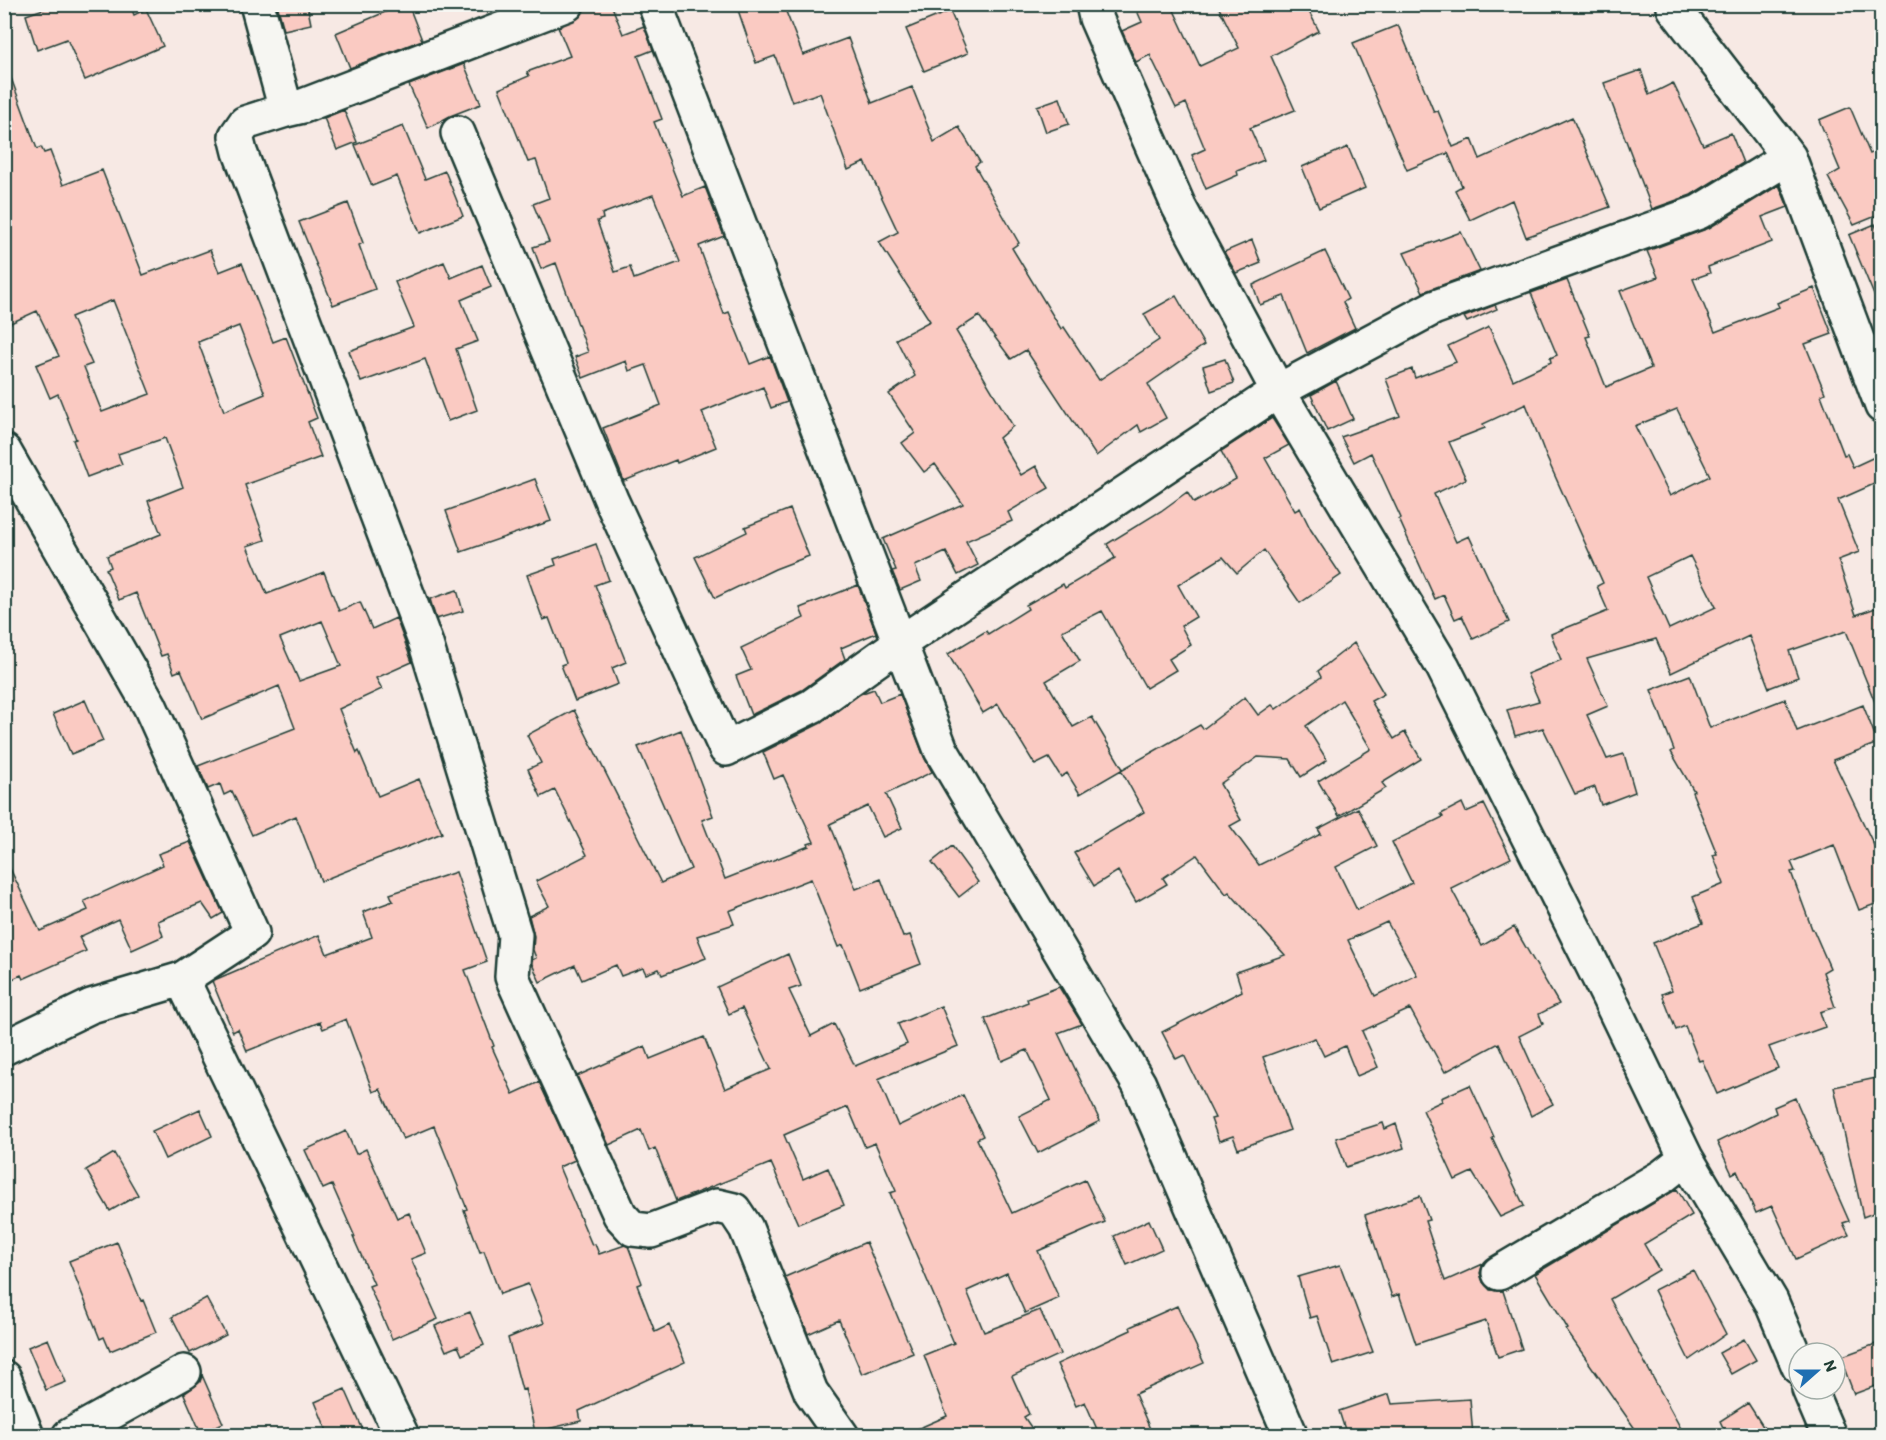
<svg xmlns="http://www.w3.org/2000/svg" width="1886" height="1440" viewBox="0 0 1886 1440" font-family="Itim,sans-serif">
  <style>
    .building { fill: #facac2; stroke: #1f3d34; stroke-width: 1.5; fill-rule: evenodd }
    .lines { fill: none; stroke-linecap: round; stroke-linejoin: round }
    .minor-casing { stroke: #1f3d34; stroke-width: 38 }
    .minor { stroke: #f6f6f2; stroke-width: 33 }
  </style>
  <rect width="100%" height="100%" fill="#f7e9e4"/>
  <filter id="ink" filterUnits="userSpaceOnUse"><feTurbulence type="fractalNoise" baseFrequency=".0167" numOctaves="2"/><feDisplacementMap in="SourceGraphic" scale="12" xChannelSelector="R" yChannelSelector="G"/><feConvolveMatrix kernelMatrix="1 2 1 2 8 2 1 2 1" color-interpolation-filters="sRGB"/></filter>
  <g filter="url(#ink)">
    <path class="building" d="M58,4H130L134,15L146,9L163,46L85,80L67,39L37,50L26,15Z
      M277,4H307L311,24L284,30Z
      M404,4H408L422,40L350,68L336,33Z
      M585,4H611L623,34L644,26L653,50L638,56L662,119L654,122L683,196L705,187L724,236L699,246L724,314L729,312L750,364L770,356L787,402L771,408L763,387L702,412L716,447L677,463L676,460L624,481L603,428L661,405L646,365L629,371L626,361L583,378L575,357L588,352L556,263L541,269L533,247L549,242L533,204L549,198L536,160L528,162L499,89L529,76L527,72L570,56L558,27L581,16ZM653,195L680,262L634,279L630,267L615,272L597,221L603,219L602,214Z
      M736,4H783L803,55L848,38L872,103L912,87L934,142L959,127L980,162L975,166L1019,243L1012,248L1061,329L1064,327L1099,380L1159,340L1144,314L1176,296L1204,345L1148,384L1166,418L1141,432L1138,425L1096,456L1026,350L1011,359L979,316L956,331L1013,426L999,438L1021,475L1036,466L1049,488L1008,512L1012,521L966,541L978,565L958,575L946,552L915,566L921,581L900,590L892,571L896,570L883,539L963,504L935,464L924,472L902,443L915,433L889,394L915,376L896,339L930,321L879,242L898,232L865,162L848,170L820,93L792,102L775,56L756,63Z
      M1134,4H1171L1200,66L1239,48L1217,4H1305L1319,31L1271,56L1295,110L1250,128L1264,160L1237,171L1238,175L1206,189L1192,155L1205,149L1186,103L1176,108L1150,55L1136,62L1122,31L1142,22Z
      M950,11L968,53L924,71L906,29Z
      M1398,25L1434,112L1438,111L1453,147L1472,139L1480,159L1572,117L1610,207L1526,237L1512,200L1470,220L1455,190L1462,186L1448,153L1407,170L1353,43Z
      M464,64L481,104L450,116L428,128L409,85Z
      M7,67L37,149L41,147L44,153L50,151L63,185L102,170L143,275L210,250L219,272L242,263L273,342L286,337L317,418L308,422L321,457L245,485L265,540L247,546L267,594L324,572L339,611L360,602L372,629L396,618L412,662L376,678L382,689L339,709L357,753L359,751L378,796L419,779L442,833L321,881L296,816L252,835L232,791L224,795L220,784L208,789L198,766L295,728L279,686L202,719L181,670L174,673L167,654L161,656L136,593L119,600L106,569L111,567L107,556L161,534L148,501L183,487L165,438L118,454L122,464L87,477L73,440L76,439L58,394L50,398L36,365L59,356L37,311L4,326V68ZM113,300L150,394L102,412L84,367L92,364L71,317ZM239,326L265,394L224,411L198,342ZM322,621L341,666L299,681L280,638Z
      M1641,70L1649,95L1673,83L1703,145L1731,133L1743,163L1691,195L1652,209L1604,83Z
      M1060,98L1069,124L1046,132L1037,106Z
      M1850,107L1870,154L1881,148V214L1854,225L1828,177L1840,170L1819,120Z
      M344,110L357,142L337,150L324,118Z
      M403,126L425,179L445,171L463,216L420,233L397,176L372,186L355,145Z
      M1348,147L1365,188L1319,208L1302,167Z
      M1779,185L1788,207L1762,217L1772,242L1708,267L1710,273L1693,279L1715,332L1779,307L1777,303L1814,288L1832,334L1805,344L1825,393L1821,395L1844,455L1847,454L1853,467L1881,454V481L1838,500L1859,552L1838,560L1856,615L1881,606V717L1846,631L1789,651L1798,677L1769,688L1749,636L1671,673L1656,639L1587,659L1608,706L1587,715L1607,759L1624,754L1635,792L1601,805L1595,787L1575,794L1543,728L1515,736L1507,710L1539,701L1527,674L1561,660L1551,634L1608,611L1597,586L1603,583L1546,456L1526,404L1483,424L1485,428L1449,442L1466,479L1434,494L1456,542L1469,536L1509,622L1473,639L1462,616L1455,619L1444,595L1435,599L1399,519L1401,518L1371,453L1354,462L1341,437L1400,416L1386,379L1412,369L1415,378L1456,362L1448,346L1489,327L1513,380L1551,362L1550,358L1557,355L1531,293L1567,280L1590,336L1586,337L1606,387L1651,368L1620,291L1658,277L1647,251L1709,228ZM1677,409L1710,476L1670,496L1635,426ZM1690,556L1716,607L1669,629L1646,577Z
      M348,203L363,243L359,245L375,289L333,305L299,222Z
      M1875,224L1881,240V312L1849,235Z
      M1461,232L1480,271L1423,292L1404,253Z
      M1252,240L1261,263L1236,273L1224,252Z
      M1325,251L1348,299L1343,302L1355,328L1307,353L1284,296L1260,305L1253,285Z
      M444,262L451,278L482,265L491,287L461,300L478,341L456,349L477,410L448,421L425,359L361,382L349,351L414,327L395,282Z
      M1495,305L1497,309L1467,322L1464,317Z
      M1225,359L1234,383L1211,391L1203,366Z
      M1336,381L1353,419L1327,431L1311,395Z
      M1272,418L1289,445L1265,458L1295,511L1300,508L1311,530L1341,575L1300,603L1264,550L1237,573L1223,557L1178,585L1196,617L1181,626L1191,645L1169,659L1176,670L1146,688L1102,611L1062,631L1080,661L1046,681L1073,727L1092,717L1123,769L1080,794L1067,773L1061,777L1049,758L1035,765L998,704L983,713L948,654L986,631L988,634L1028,609L1026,605L1063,584L1065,588L1115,558L1107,544L1161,511L1187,492L1194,503L1236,479L1221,451Z
      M535,479L551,521L461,552L446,511Z
      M790,509L809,556L775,569L715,598L695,557L747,532L745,527Z
      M596,544L609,580L595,585L626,662L612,668L618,684L575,701L561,665L566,663L549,618L543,620L527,575L556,565L554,559Z
      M858,585L876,633L841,648L845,659L802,690L751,715L736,676L751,670L741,648L804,618L800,608Z
      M457,590L463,611L436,619L430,599Z
      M1354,643L1384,694L1371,701L1394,739L1405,732L1421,759L1382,783L1386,788L1339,816L1318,781L1371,749L1342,700L1306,726L1327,760L1301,777L1290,759L1258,757L1220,784L1241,820L1230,826L1259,865L1321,834L1318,829L1358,808L1377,846L1336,867L1357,910L1412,883L1392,842L1443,817L1441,814L1462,803L1466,812L1484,804L1511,858L1451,888L1482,946L1514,927L1559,1004L1539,1014L1543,1024L1519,1036L1536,1074L1553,1104L1531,1116L1499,1043L1445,1072L1410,1009L1362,1031L1378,1067L1357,1076L1345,1046L1324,1056L1315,1038L1263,1057L1290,1130L1238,1149L1233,1136L1219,1141L1211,1119L1215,1118L1184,1055L1176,1059L1162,1032L1242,991L1236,972L1285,955L1229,892L1226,894L1197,855L1163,878L1167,884L1136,902L1118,871L1094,886L1074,853L1144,812L1121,770L1200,725L1203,729L1245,697L1258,715L1272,705L1276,709L1321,677L1318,671ZM1387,922L1417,975L1375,996L1348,940Z
      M1690,675L1710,728L1785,699L1797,731L1863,705L1878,743L1833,760L1881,860V902L1859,910L1834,845L1791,862L1795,871L1791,872L1812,929H1813L1830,968L1823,972L1835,1007L1820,1012L1825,1027L1769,1047L1778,1068L1717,1094L1702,1060L1699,1061L1685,1026L1676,1030L1662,994L1672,990L1653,943L1703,923L1693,897L1724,884L1713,855L1717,854L1692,792L1694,791L1671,752L1674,750L1651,690Z
      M874,689L880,702L900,694L924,757L932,772L886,794L902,828L883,837L868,806L830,824L856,889L881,879L903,937L910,935L921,964L860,988L843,945L838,947L811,879L729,911L734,924L697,936L706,958L662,975L659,969L646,974L643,968L621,976L616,965L582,980L575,965L540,982L532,964V960L536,958L533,950L534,936L529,916L549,906L536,881L587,855L555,790L541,797L528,769L541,763L527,735L574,710L661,883L691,869L638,747L681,730L713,816L702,820L725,879L809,846L808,844L814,842L783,775L774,779L763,752L821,723L860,694Z
      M85,700L103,741L71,754L53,714Z
      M190,842L223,913L213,919L202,903L158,921L163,936L132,950L118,919L79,937L86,951L23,979L21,975L4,983V856L40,931L88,910L84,901L163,865L158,854Z
      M952,846L978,882L959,897L932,862Z
      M456,872L487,962L465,970L494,1046L492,1047L513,1094L539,1082L575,1160L559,1167L592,1245L595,1244L599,1254L625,1245L628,1246L642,1283L637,1285L655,1332L669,1325L685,1362L579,1411L581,1421L535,1432L525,1389L522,1390L508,1338L544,1323L528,1284L500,1294L484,1251L480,1252L464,1210L467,1209L434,1126L403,1139L380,1089L373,1092L346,1019L323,1029L320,1022L247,1051L238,1029L233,1032L212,981L319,935L327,954L372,937L363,912L393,901L390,894Z
      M788,954L801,986L789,990L811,1036L834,1024L855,1066L907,1044L898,1024L941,1006L958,1046L878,1079L898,1126L963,1095L983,1136L977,1139L1012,1213L1085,1180L1105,1222L1038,1251L1059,1298L1025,1313L1007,1273L967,1291L984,1332L1040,1310L1060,1354L1012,1376L1029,1414L1024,1417L1037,1436H901L947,1416L924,1355L954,1343L890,1193L896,1191L875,1143L865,1147L848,1107L784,1135L803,1179L828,1168L844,1205L798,1224L771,1163L676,1201L655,1148L649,1151L641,1130L609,1145L577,1076L645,1046L650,1059L704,1037L725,1089L771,1069L742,1008L729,1014L717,987Z
      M1059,987L1082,1024L1058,1033L1100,1121L1038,1153L1019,1116L1051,1100L1027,1050L1002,1061L985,1019L1028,1002L1027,999Z
      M1881,1077V1210L1863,1217L1834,1087Z
      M1470,1085L1494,1137L1492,1138L1524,1206L1500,1217L1472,1172L1455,1180L1423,1110L1442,1101L1441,1098Z
      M1795,1098L1849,1221L1843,1223L1849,1235L1796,1259L1772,1206L1756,1213L1737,1171L1732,1174L1717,1142L1776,1113L1774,1107Z
      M200,1109L212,1136L165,1159L152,1131Z
      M1383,1123L1385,1129L1396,1124L1404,1148L1346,1167L1336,1138Z
      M346,1131L356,1154L366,1149L397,1218L409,1213L426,1253L411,1259L438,1319L392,1339L369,1286L374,1284L353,1237H355L332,1185L323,1189L305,1150Z
      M114,1153L138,1195L110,1211L86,1170Z
      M1677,1189L1692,1215L1644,1244L1659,1270L1610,1299L1685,1436H1640L1566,1330L1568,1329L1535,1274Z
      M1420,1196L1429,1220L1425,1221L1445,1281L1483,1264L1480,1273L1483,1282L1490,1290L1503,1291L1522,1349L1498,1357L1486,1321L1416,1344L1399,1294L1392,1297L1365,1215Z
      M1149,1220L1162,1249L1127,1265L1114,1236Z
      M117,1242L141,1301L143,1300L156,1332L110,1351L104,1337L100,1339L69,1261Z
      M866,1242L913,1353L862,1374L839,1320L808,1334L785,1277Z
      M1340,1265L1373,1352L1333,1365L1317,1316L1310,1318L1298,1277Z
      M1693,1270L1726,1334L1689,1360L1654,1290Z
      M206,1298L226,1335L190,1353L172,1317Z
      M1177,1306L1204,1363L1135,1394L1153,1436H1100L1085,1402L1076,1406L1057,1364L1131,1330L1130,1327Z
      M470,1312L484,1345L462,1355L458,1346L446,1351L435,1326Z
      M48,1339L66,1382L46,1390L28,1347Z
      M1744,1339L1756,1360L1731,1374L1719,1353Z
      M1881,1342V1384L1854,1394L1840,1357Z
      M202,1375L223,1423L201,1433L184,1394L200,1382Z
      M345,1389L363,1430L350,1436H329L315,1402Z
      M1389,1394L1392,1404L1470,1399L1473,1436H1347L1339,1411Z
      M1748,1403L1769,1436H1727L1720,1421Z"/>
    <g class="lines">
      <g class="minor-casing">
        <path id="minor" d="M257,4L286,110L303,106L567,4
          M655,4L941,750L1139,1084L1291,1436
          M1093,4L1096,18L1179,207L1278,391L1443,667L1608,996L1686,1158L1771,1301L1799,1367
          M1674,8L1789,157L1882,406
          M286,110L245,123L236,136L240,152L426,644L515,935L512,977L620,1215L633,1229L651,1231L717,1206L734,1210L746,1228L811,1392L842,1436
          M458,133L612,502L726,749L812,706L900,643L1278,391L1433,308L1699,212L1789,157
          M4,451L150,706L252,933L182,979L91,1006L4,1048
          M182,979L402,1436
          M1499,1273L1663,1176L1686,1158
          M4,1378L27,1436
          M1809,1389L1829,1436
          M69,1436L184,1372"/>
      </g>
      <use href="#minor" class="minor"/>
    </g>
  </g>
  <rect width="1886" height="1440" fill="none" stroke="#f6f6f2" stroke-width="24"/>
  <rect x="12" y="12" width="1862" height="1416" fill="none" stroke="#1f3d34" stroke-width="2" filter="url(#ink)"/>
  <g transform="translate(1817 1371) rotate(69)"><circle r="28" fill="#f6f6f2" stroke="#a0aca6" stroke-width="1.5"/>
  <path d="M0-4.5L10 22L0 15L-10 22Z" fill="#1f6fb2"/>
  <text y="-9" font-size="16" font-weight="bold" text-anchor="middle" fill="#1f3d34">N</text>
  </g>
</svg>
